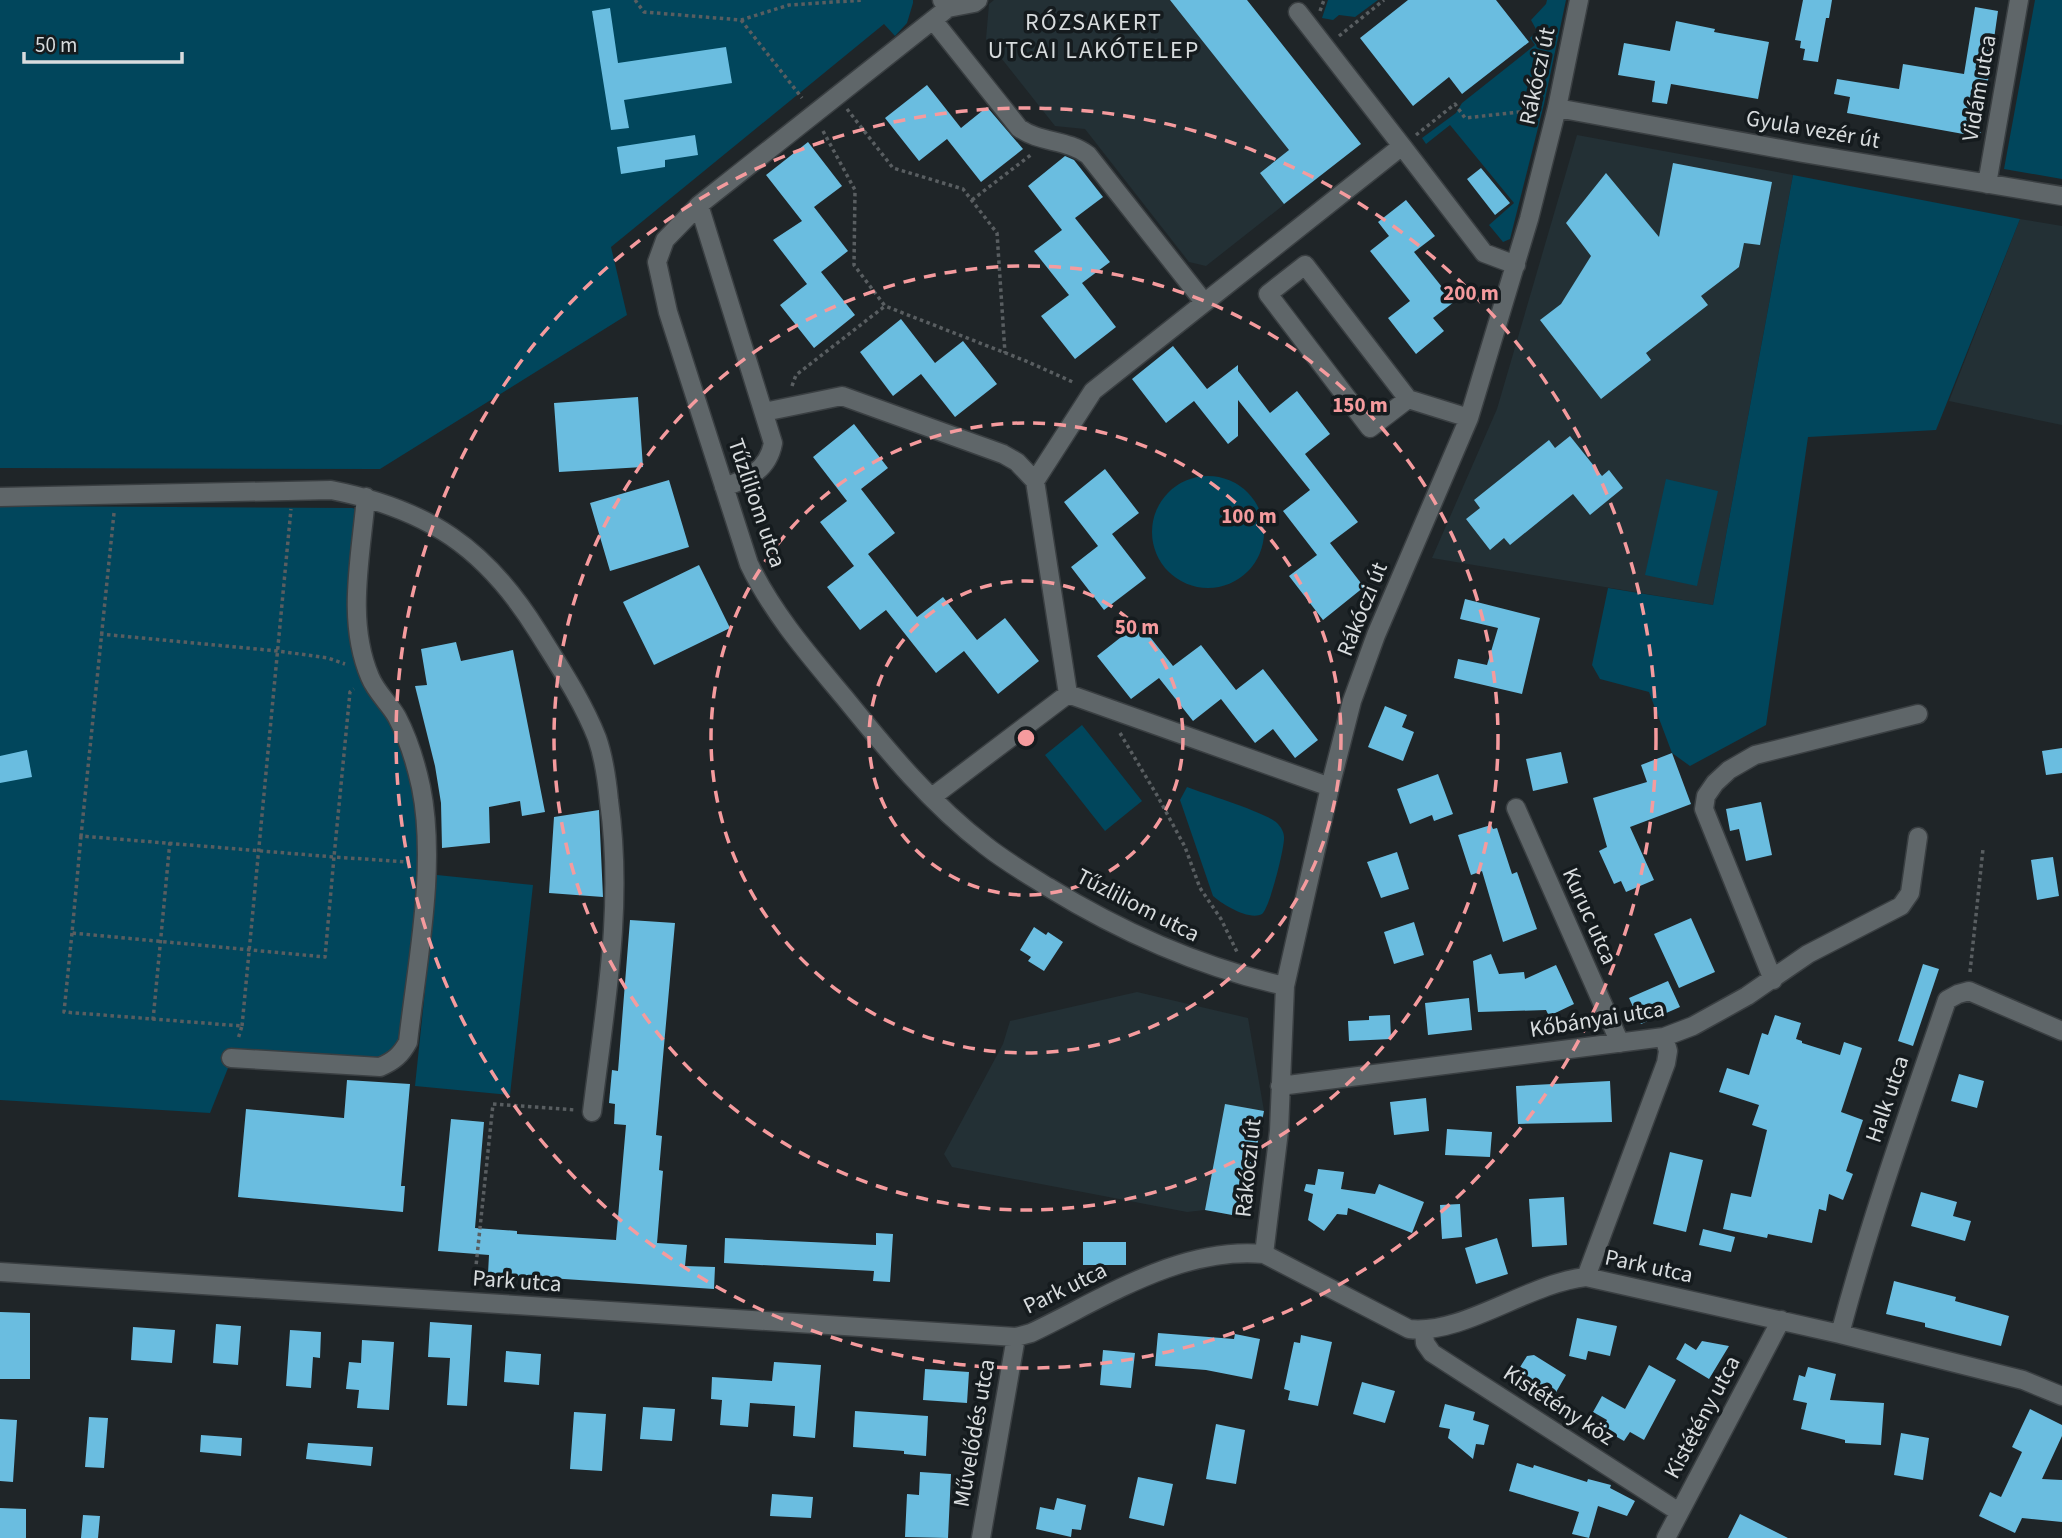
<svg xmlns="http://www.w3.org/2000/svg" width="2062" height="1538" viewBox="0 0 2062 1538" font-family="'Source Sans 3',sans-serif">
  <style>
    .built { fill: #233035 }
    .green { fill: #01465c }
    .building { fill: #6abde0 }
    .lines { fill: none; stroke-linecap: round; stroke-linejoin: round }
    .minor-casing { stroke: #3a3f42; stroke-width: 21 }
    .path { stroke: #595e61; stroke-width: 3.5; stroke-dasharray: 3.5 3.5; stroke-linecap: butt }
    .minor { stroke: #5f6669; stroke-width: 18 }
    .ring { fill: none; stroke: #f59b9e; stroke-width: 3.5; stroke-dasharray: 12 9 }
    .labels { text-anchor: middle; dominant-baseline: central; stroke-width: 7; stroke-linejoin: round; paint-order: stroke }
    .street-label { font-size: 23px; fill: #d8dcde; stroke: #151b1e }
    .neighbourhood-label { font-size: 24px; letter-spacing: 2px; fill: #d8dcde; stroke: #151b1e }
    .centre { fill: #f59b9e; stroke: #151b1e; stroke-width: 3.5 }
    .ring-label { font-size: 21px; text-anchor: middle; font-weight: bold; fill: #f59b9e; stroke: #151b1e; stroke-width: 7; stroke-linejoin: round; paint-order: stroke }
  </style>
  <rect width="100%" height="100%" fill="#1f2528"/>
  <path class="built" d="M994,0H1247L1361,144L1206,266L1189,262L1085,129L1055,126L986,39L989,4Z
    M1577,135L1793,175L1713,605L1432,558L1497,409Z
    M2020,219L2062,226V425L1949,401Z
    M1137,992L1248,1018L1264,1111L1243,1217L1205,1210L1187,1212L952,1167L944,1154L1003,1044L1010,1021Z"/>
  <path class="green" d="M0,0H913V3L907,23L895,36L884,24L611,247L627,315L380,469L0,468Z
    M1328,0H1378L1355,17L1339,15L1333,20L1322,18Z
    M1547,0H1566L1544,104L1510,239L1503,242L1489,225L1514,203L1450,125L1426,144L1422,138L1456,113L1462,103L1535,45L1530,38L1537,31L1531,20L1546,4Z
    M2035,0H2062V179L2004,169Z
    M1793,175L2020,219L1936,430L1808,437L1766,725L1690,766L1672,753L1649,692L1600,679L1592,665L1608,588L1713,605Z
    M1152 532a56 56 0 1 1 112 0a56 56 0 1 1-112 0Z
    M1666,479L1718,491L1697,586L1645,575Z
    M0,506L352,508L365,511L360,642L396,716L427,829L408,1042L392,1062L232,1058L210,1113L0,1100Z
    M1082,725L1142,801L1105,831L1045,755Z
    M1187,787C1205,794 1265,812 1277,823C1281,827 1284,832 1284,837C1285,847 1269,910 1262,914C1249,921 1222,904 1213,896L1180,800Z
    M437,875L533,885L510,1095L415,1086Z"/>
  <path class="building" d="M1170,0H1247L1361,144L1284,204L1260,173L1289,150Z
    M1408,0H1496L1529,42L1462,94L1449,77L1413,106L1360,38Z
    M1803,0H1832L1829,18H1826L1818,62L1803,60L1805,49L1800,48L1801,41L1795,40Z
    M1975,7L1998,11L1980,137L1847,113L1850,97L1834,94L1837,79L1899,89L1903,64L1964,74Z
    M610,8L618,63L726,47L732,83L624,100L629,128L611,130L592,11Z
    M1676,21L1715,29L1714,32L1769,42L1758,99L1671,84L1667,104L1652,102L1655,81L1618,75L1624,43L1670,51Z
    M927,85L961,128L987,107L1023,149L981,182L947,139L919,161L885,118Z
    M695,135L698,155L665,160V167L621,174L617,147Z
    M808,142L842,186L814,207L848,251L821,272L855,315L814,348L780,305L807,284L773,240L802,221L766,175Z
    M1065,156L1074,160L1103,197L1075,218L1110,262L1082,283L1116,327L1075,359L1041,316L1069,295L1034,251L1062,230L1028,186Z
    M1673,163L1772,182L1760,245L1744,243L1739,267L1701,296L1708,305L1646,353L1651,360L1601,399L1540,320L1561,304L1591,256L1566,223L1606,173L1659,237Z
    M1481,168L1510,203L1495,215L1467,179Z
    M1406,200L1435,236L1414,252L1454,302L1433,318L1444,331L1416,354L1388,318L1410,301L1370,251L1389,236L1378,222Z
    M901,319L935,363L963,341L997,384L955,417L921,374L893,396L860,352Z
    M1173,346L1207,389L1238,365V371L1270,413L1297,391L1330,434L1305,454L1358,522L1330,543L1364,587L1323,620L1289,576L1317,555L1283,511L1310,490L1238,400V436L1228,444L1194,401L1166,423L1132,379Z
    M638,397L643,467L559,472L554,403Z
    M854,424L888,468L861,489L895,533L868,554L917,617L943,597L977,640L1005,618L1039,661L998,694L964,651L936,673L886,610L860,630L827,587L854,566L820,522L847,501L813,457Z
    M1570,436L1602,476L1609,470L1623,488L1590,515L1573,494L1510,545L1504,538L1490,550L1466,519L1480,508L1474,500L1549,440L1555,448Z
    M1105,469L1139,513L1112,534L1146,578L1104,610L1071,567L1098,546L1064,502Z
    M669,480L689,547L610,571L590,503Z
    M699,565L730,628L654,665L623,602Z
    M1465,599L1540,618L1522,694L1454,678L1458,659L1487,665L1498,628L1460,619Z
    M1139,623L1173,666L1201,645L1236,690L1263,669L1318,740L1295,758L1273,729L1255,743L1221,699L1193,721L1159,678L1131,699L1097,656Z
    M456,642L461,661L513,650L545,812L522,816L520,801L489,807L490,843L442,848L441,803L435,766L415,686L427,685L421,649Z
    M1385,706L1407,715L1402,727L1414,732L1403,761L1368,747Z
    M2062,748V773L2046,775L2042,751Z
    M27,750L32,777L0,783V756Z
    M1561,752L1568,783L1533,791L1526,759Z
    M1672,753L1691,804L1630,827L1654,880L1626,892L1621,881L1614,884L1599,851L1607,847L1593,798L1647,782L1641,765Z
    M1438,774L1453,814L1434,821L1432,815L1410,824L1397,789Z
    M1761,802L1772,855L1746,861L1739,829L1730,831L1726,809Z
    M599,810L603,897L549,893L554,817Z
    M1491,825L1493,829L1497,828L1512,874L1517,872L1537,929L1503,942L1482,871L1471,875L1458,835Z
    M1397,852L1409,889L1381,898L1367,862Z
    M2053,857L2059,896L2037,900L2031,860Z
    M1691,918L1715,972L1679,988L1654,934Z
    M630,920L675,923L656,1135L662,1136L659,1170L663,1171L657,1243L687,1245L685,1266L715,1267L714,1289L488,1274L489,1255L438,1251L451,1119L484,1122L475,1228L517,1231V1234L616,1240L626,1125L614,1124L615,1104L609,1103L612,1070L618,1071Z
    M1414,922L1424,955L1394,964L1384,932Z
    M1034,927L1046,935L1048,932L1063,942L1044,971L1028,961L1031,957L1020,950Z
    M1491,954L1499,974L1524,972L1525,979L1556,965L1574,1004L1549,1016L1546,1010L1478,1012L1473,961Z
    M1923,964L1939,969L1913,1046L1898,1041Z
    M1668,981L1680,1007L1641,1024L1629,998Z
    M1469,998L1472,1030L1428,1035L1425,1003Z
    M1390,1015L1391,1039L1349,1041L1348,1021L1369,1020V1016Z
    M1775,1015L1801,1023L1796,1039L1802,1041V1043L1840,1055L1844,1042L1862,1048L1841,1112L1863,1120L1846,1171L1853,1174L1843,1200L1829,1194L1826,1211L1819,1209L1812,1243L1768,1234L1767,1238L1723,1229L1731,1193L1751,1197L1767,1130L1752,1125L1759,1105L1719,1092L1727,1068L1749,1075L1762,1033L1768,1035Z
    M1959,1074L1984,1081L1977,1108L1951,1101Z
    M347,1080L410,1084L401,1186H405L403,1212L238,1197L246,1109L344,1118Z
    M1610,1081L1612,1122L1518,1124L1516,1086Z
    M1426,1098L1429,1131L1394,1135L1390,1102Z
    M1225,1104L1264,1111L1243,1217L1205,1210Z
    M1447,1129L1492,1132L1490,1157L1445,1155Z
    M1670,1152L1703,1160L1686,1232L1653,1224Z
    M1318,1169L1344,1172L1341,1189L1375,1194L1379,1184L1424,1202L1412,1233L1348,1208L1347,1215L1337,1214L1324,1231L1308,1220L1313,1194L1304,1191L1306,1184L1315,1185Z
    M1921,1192L1957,1202L1953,1216L1971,1221L1965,1241L1911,1226Z
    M1564,1197L1567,1245L1532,1247L1529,1199Z
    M1460,1204L1462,1237L1442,1239L1440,1205Z
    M1703,1229L1735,1237L1731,1252L1699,1245Z
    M876,1233L893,1234L890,1282L873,1281L874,1271L724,1263L725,1238L876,1245Z
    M1497,1238L1508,1274L1476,1284L1465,1248Z
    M1083,1242H1126V1265H1083Z
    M1894,1281L1956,1297L1955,1301L2009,1316L2001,1346L1925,1327V1323L1886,1314Z
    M0,1312L30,1313V1379H0Z
    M1577,1318L1617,1326L1610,1356L1588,1351L1586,1360L1569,1356Z
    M430,1322L472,1325L467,1406L447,1405L450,1358L428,1357Z
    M216,1324L241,1326L238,1365L213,1363Z
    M133,1327L175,1330L172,1363L131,1360Z
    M290,1330L321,1332L320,1358L313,1357L311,1388L286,1386Z
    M1158,1333L1234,1339L1235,1334L1260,1339L1252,1379L1206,1370L1155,1366Z
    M1301,1335L1332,1342L1318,1406L1288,1400L1290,1391L1284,1389L1294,1342L1300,1343Z
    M362,1340L394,1342L389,1410L357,1408L359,1390L346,1389L349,1362L361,1363Z
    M1702,1341L1729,1346L1709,1379L1676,1359L1685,1343L1696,1350Z
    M1103,1350L1135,1353L1131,1388L1100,1385Z
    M506,1351L541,1354L539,1385L504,1382Z
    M1534,1355L1566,1375L1555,1394L1517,1372L1527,1356Z
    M774,1362L821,1365L815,1438L793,1436L795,1406L750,1403L748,1427L720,1425L722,1400L711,1399L712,1377L772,1381Z
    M1649,1365L1676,1380L1644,1440L1630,1432L1624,1441L1603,1429L1607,1420L1593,1412L1602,1396L1625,1409Z
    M1808,1367L1836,1374L1830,1400L1884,1403L1881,1445L1845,1443V1440L1801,1429L1807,1403L1793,1400L1799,1375L1805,1377Z
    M925,1369L969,1372L967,1403L923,1400Z
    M1362,1382L1395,1391L1385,1423L1353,1414Z
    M1445,1404L1475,1412L1473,1420L1489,1425L1484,1445L1476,1444L1473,1459L1448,1438L1450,1429L1439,1427Z
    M643,1407L675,1409L672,1441L640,1439Z
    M2030,1409L2062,1425V1436L2042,1479L2062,1480V1522L2022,1518L2015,1533L1979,1516L1990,1492L2001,1497L2022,1452L2012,1447Z
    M855,1411L928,1416L926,1456L904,1454V1451L853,1447Z
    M574,1412L606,1414L602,1471L570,1469Z
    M89,1417L108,1418L104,1468L85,1467Z
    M0,1419L17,1420L13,1482L0,1481Z
    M1216,1424L1245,1430L1236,1484L1206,1479Z
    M1901,1433L1929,1438L1923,1480L1894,1475Z
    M201,1435L242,1438L241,1456L200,1452Z
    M308,1443L373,1447L371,1466L306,1459Z
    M1517,1463L1533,1468L1534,1465L1587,1482L1588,1479L1611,1485L1610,1488L1635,1501L1627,1516L1598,1506L1589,1538L1572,1534L1579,1512L1509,1491Z
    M920,1472L951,1474L948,1538L905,1537L907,1494L919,1495Z
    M1138,1477L1173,1484L1164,1526L1129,1518Z
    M772,1494L813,1497L811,1518L770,1516Z
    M1057,1498L1086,1505L1081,1530L1072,1529L1071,1537L1036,1529L1040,1507L1054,1510Z
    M0,1508L26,1509V1538H0Z
    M1740,1514L1788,1538H1728Z
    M83,1515L100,1516L98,1538H81Z"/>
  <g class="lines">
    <g class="minor-casing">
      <path id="minor" d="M942,0L948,8L699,205L665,240L657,262L668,312L749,564C773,614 809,655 844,697C887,750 931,804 986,846C1005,861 1027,874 1048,887C1123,933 1199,967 1285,986
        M948,8L974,3L978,0
        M1298,12L1402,146
        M933,20L1019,128C1040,143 1067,139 1088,155L1204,302
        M1557,108L1803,153L2062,196
        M1987,184L2019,0
        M699,205L773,443C768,470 748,479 724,487
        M1408,399L1370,428L1268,294L1305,265L1408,399L1469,418
        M764,412L842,396L1003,454L1017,462L1035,481
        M0,497L331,490C428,509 486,548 538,632C559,666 582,700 597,738C604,758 607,780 609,801C624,907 605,1006 592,1112
        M1068,694L1330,787
        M932,797L1068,694L1035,481L1093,391L1402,146L1484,253L1516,265
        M1516,808L1620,1043
        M1773,980L1704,809L1706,796L1715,783L1729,770L1755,755L1918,714
        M231,1058L380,1067C394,1061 401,1055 408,1042C417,962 437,866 421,787C416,764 408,738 397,717C389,703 376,692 370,677C346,621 361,556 366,497
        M1280,1086L1664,1037L1693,1026L1747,996L1808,954L1901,906L1910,893L1918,837
        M1264,1254L1279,1131L1285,986L1330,787L1352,701L1376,635L1469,418L1529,219L1557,108L1579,0
        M0,1272L1016,1337L1031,1333C1103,1299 1180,1246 1264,1254L1409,1329C1464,1335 1528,1283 1586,1277L1840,1334L2023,1380L2062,1396
        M1586,1277L1666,1063L1668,1051L1664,1037
        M1424,1331L1425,1343L1432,1353L1679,1512
        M1840,1334C1870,1220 1909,1111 1947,1000L1958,994L1969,991L2062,1031
        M981,1538L1016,1337
        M1666,1538L1781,1320"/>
    </g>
    <path class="path" d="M635,0L644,12L741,20L789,5L864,0
      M1320,11L1324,0
      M741,20L802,98
      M1339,36L1384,0
      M847,109L893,168L963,189L997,233L1005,353
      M823,131L855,190L854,265L885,306L1026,361L1075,383
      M1416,135L1455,104L1465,118L1537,110
      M972,200L1032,154
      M792,386L796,375L885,306
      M114,513L81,836L334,857L350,692L354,689
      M100,634L278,651L328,658L345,664
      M1120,733L1158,797L1185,847L1200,888L1221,919L1238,954
      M81,836L72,933L325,957L334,857L408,862
      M72,933L64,1012L242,1026L238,1039
      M1970,972L1983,849
      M153,1020L170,841
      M242,1026L291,509
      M474,1285L493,1104L575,1110"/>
    <use href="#minor" class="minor"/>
  </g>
  <g class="ring">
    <circle cx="1026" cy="738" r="157"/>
    <circle cx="1026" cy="738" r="315"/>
    <circle cx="1026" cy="738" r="472"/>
    <circle cx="1026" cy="738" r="630"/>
  </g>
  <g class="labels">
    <g class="street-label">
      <text transform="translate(1537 76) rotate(-78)">Rákóczi út</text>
      <text transform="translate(1979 88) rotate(-80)">Vidám utca</text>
      <text transform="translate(1813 129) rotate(10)">Gyula vezér út</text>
      <text transform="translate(757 503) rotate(71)">Tűzliliom utca</text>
      <text transform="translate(1362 609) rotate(-68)">Rákóczi út</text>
      <text transform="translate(1138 905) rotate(27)">Tűzliliom utca</text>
      <text transform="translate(1590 916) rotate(66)">Kuruc utca</text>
      <text transform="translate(1597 1019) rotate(-9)">Kőbányai utca</text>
      <text transform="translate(1887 1099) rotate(-71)">Halk utca</text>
      <text transform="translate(1248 1168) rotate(-84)">Rákóczi út</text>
      <text transform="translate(1649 1266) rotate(12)">Park utca</text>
      <text transform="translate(517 1281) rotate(4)">Park utca</text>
      <text transform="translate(1065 1288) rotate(-26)">Park utca</text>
      <text transform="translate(1559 1405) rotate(33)">Kistétény köz</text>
      <text transform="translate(1702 1417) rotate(-62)">Kistétény utca</text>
      <text transform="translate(974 1433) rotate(-80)">Művelődés utca</text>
    </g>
    <g class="neighbourhood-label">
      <text x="1094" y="22">RÓZSAKERT<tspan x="1094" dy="28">UTCAI LAKÓTELEP</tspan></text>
    </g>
  </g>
  <circle cx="1026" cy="738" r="10" class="centre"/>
  <g class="ring-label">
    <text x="1471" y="300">200 m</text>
    <text x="1360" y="412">150 m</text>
    <text x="1249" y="523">100 m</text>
    <text x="1137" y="634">50 m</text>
  </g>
  <path d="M24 52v10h158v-10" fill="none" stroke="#d8dcde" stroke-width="3.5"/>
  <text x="35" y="52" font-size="21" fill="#d8dcde" stroke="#151b1e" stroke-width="5" paint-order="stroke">50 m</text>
</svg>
